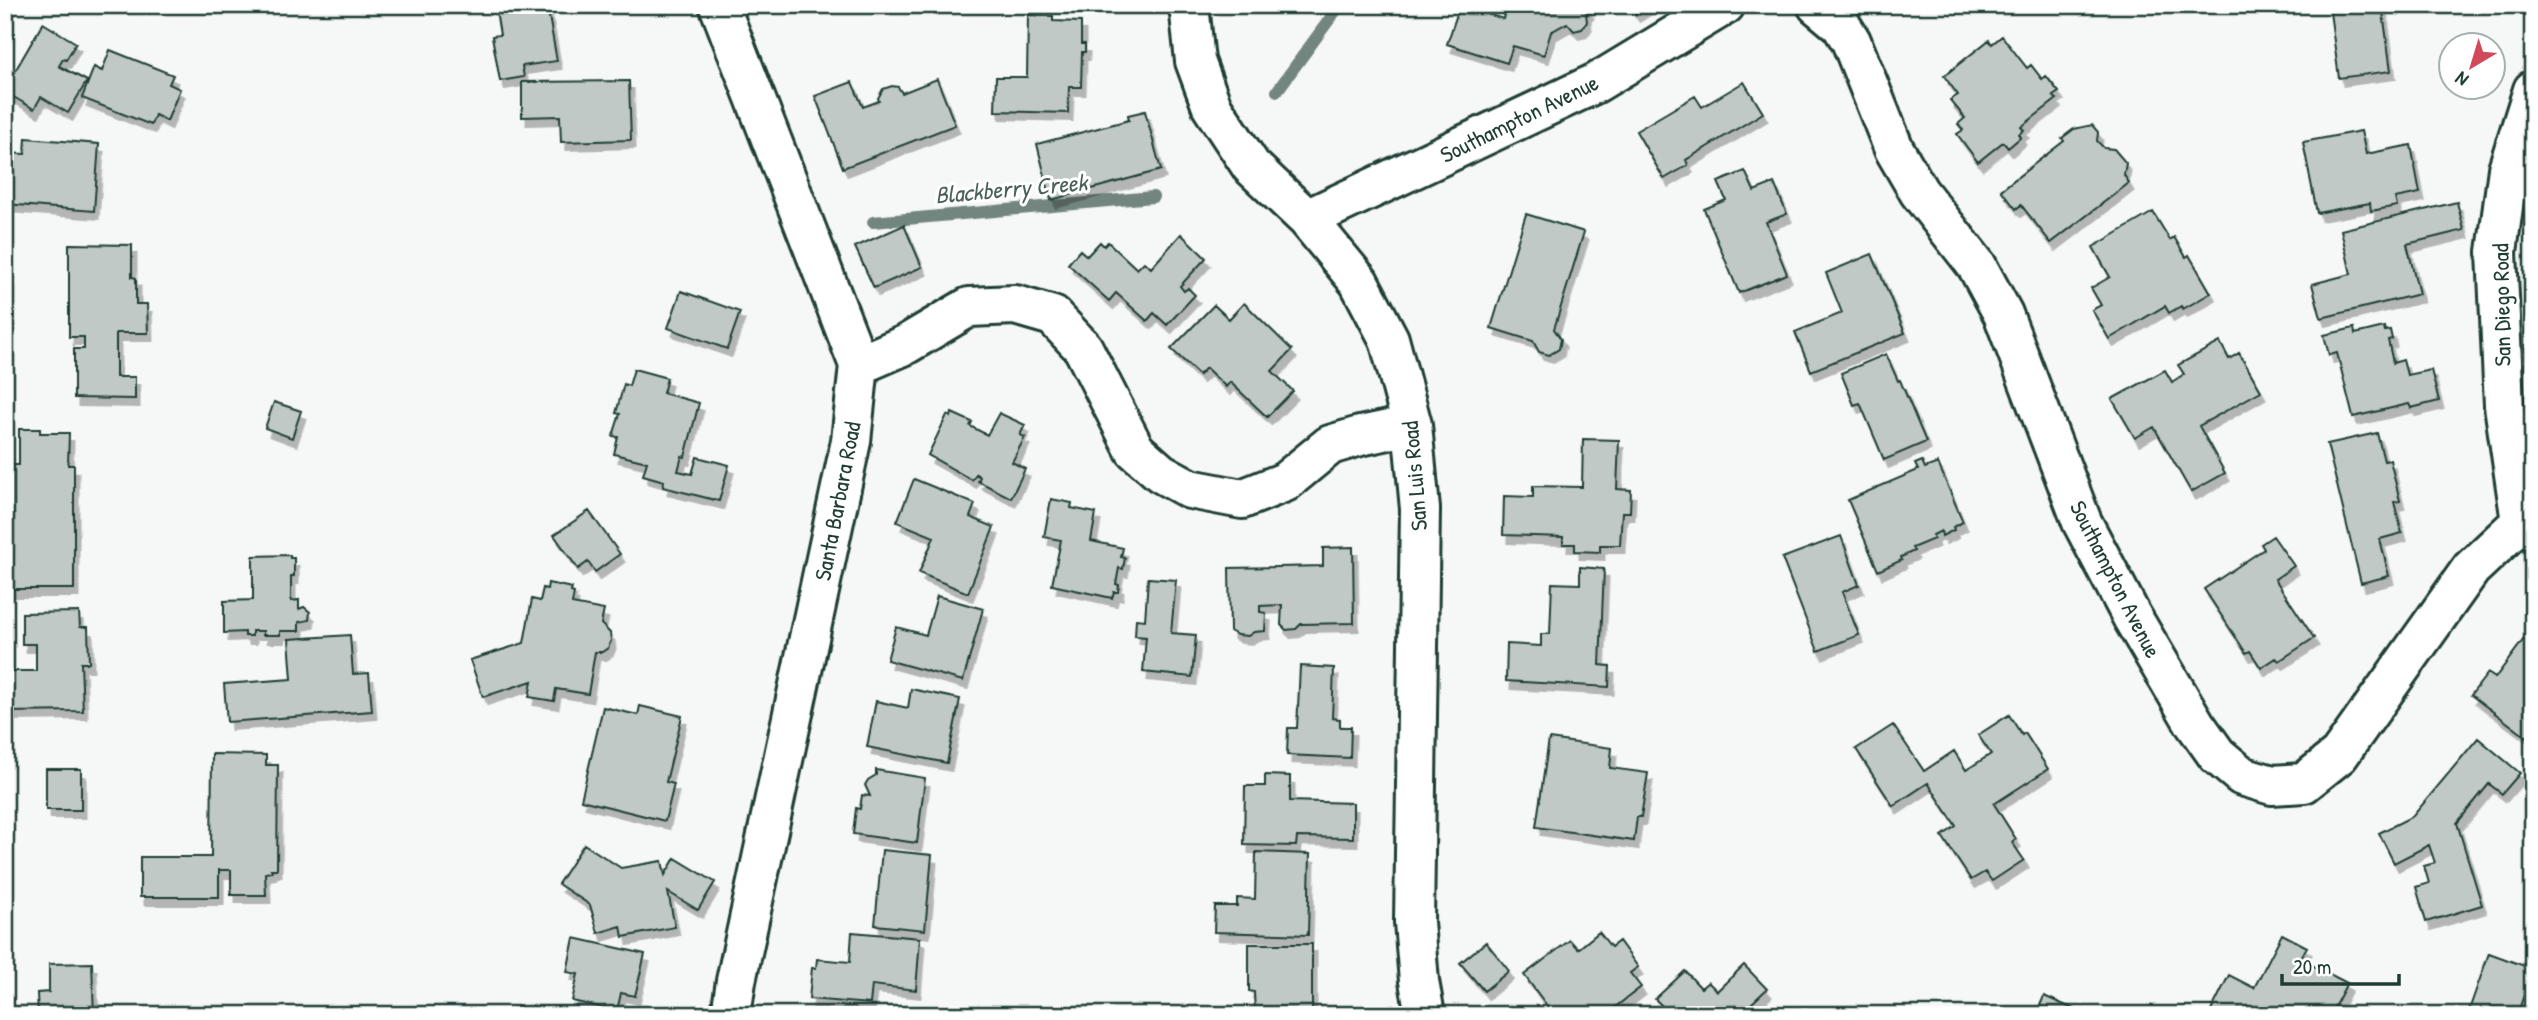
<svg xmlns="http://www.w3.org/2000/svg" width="2538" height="1020" viewBox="0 0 2538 1020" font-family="'Patrick Hand',sans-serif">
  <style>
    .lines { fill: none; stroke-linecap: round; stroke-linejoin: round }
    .stream { stroke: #72857f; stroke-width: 12 }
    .building { fill: #c0c9c6; stroke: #1f3d34; stroke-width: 2; filter: url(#shadow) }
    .minor-casing { stroke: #1f3d34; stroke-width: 44 }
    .minor { stroke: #fff; stroke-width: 38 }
    .labels { text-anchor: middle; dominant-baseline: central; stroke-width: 6; stroke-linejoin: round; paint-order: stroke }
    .street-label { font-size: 23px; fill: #1f3d34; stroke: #fff }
    .water-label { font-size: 24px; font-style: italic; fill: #49615a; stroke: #fff }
  </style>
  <defs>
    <filter id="shadow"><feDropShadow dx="4.5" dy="8" stdDeviation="0" flood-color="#0004"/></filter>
  </defs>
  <rect width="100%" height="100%" fill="#f6f7f7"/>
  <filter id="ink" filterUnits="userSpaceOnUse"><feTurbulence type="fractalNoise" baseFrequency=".0143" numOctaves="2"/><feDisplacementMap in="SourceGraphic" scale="14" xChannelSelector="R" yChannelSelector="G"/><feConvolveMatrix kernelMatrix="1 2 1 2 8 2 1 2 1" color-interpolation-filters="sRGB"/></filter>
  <g filter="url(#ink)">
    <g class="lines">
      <path class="stream" d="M1277,91L1340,5
        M873,222L1153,197"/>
    </g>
    <path class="building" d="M495,5H547L557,61L522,66L524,77L500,81L492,36L500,35Z
      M1460,5L1503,19L1507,5H1586L1589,11L1586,13L1587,22L1582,29L1574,31L1567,23L1551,32L1544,55L1513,46L1507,63L1447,44Z
      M1629,5H1649L1635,14Z
      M2329,5H2382L2391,71L2339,78Z
      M1028,15L1053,16V21L1081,22V44H1085V52H1082L1081,87H1069L1068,113L995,111L996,77H1027Z
      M43,23L76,43L66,60L63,59L59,66L87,81L68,113L41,97L34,109L5,92V74L9,67L15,71Z
      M2002,36L2027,68L2031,65L2042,79L2046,76L2059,92L2053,96L2057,99L2021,127L2024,130L2019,134L2021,137L2008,148L2003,142L1978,162L1957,134L1963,130L1958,124L1965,118L1950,100L1958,95L1944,76L1989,40L1992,44Z
      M110,50L173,75L169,84L180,89L167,121L155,115L151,125L82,98L94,67L102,71Z
      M937,79L955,125L843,168L815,96L852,82L863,107L879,101L878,98L883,89L892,86L898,87L902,93Z
      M629,81L631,140L561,142L560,116L522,117V82Z
      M1744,82L1763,113L1686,160L1688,165L1664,179L1636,131L1695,96L1702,107Z
      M1145,111L1161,170L1051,200L1037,144L1129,120L1128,115Z
      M2092,125L2098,132L2097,141L2104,148L2114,149L2126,163L2124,175L2129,183L2051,243L2021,205L2016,209L2001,190L2064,141L2062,138L2074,129Z
      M2361,131L2366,154L2411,145L2420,193L2395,198L2397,206L2371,211L2370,203L2317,213L2303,142Z
      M26,138L99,144L94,211L5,204V153L25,154Z
      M1745,171L1754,191L1774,183L1787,214L1766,222L1787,274L1739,293L1704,209L1726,200L1718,182Z
      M2457,202L2464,230L2407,244L2419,294L2321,318L2312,284L2351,274L2341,230Z
      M2153,212L2170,240L2174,237L2186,257L2189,255L2211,293L2183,309L2181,306L2169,313L2165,306L2109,339L2092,310L2101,305L2091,288L2110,277L2093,247Z
      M1526,214L1584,232L1554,329L1561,339L1559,349L1549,355L1539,352L1533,341L1491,328Z
      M904,225L922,267L874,288L855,247Z
      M1181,234L1206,258L1180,286L1184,291L1188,288L1195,295L1167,325L1154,313L1147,321L1116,293L1109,301L1068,264L1080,250L1087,256L1100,242L1104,246L1108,242L1137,269L1144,262L1151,268Z
      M69,244L132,245V277L136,278V304H147L148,333H116V377H135V399L74,398V349H84V337H69Z
      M1872,254L1905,333L1811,371L1795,332L1842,313L1826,273Z
      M681,291L740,312L727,349L668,328Z
      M1244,303L1292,350L1272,371L1293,391L1267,417L1230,382L1226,387L1206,368L1199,375L1171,349L1214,305L1229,319Z
      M2384,327L2385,331L2390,330L2392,339L2388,340L2393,363L2403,360L2407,375L2431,370L2439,401L2411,408L2409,404L2353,417L2337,353L2329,355L2324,335L2354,328L2355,334Z
      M2220,342L2229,359L2239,353L2261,391L2199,426L2225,473L2191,492L2154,427L2135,438L2112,399L2165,370L2172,382L2184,374L2178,365Z
      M1886,354L1898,381L1900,380L1926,442L1884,460L1860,403L1854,405L1841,373Z
      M634,369L667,378L663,393L699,403L685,457L682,456L678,471L692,474L697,457L729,465L719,501L663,487L664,481L643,475L647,462L614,454L618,437L613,436L620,414L616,413L624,384L629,386Z
      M274,402L301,411L292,438L265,428Z
      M952,413L972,422L970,426L987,435L999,413L1025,425L1020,435L1025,437L1012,462L1025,469L1011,498L978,481L980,477L976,474L972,480L928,455L947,415L951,417Z
      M19,429H40V433H69L68,465H74V589H5V548H11V465H19Z
      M2377,433L2384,461L2390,460L2400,501L2394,502L2402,533L2380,539L2389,576L2361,583L2327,444Z
      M1583,439L1619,440L1617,489L1631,490L1630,512H1622L1620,545H1600V552L1575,551V544H1563V537L1503,535L1504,496L1533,497V486L1582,487Z
      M1922,461L1925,468L1938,463L1963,522L1953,527L1954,530L1942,536L1941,531L1933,535L1934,539L1912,548L1914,551L1901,557L1902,560L1878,571L1848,500L1918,470L1915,464Z
      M914,479L975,504L970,517L994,527L968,593L919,573L934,537L897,522Z
      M1051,499L1072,503L1071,508L1096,513L1091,541L1123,548L1121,557L1125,558L1123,569L1119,568L1116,584L1119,585L1118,592H1114L1112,598L1052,585L1061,540L1044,537Z
      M589,511L620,554L595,572L588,562L578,569L554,535Z
      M1841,536L1859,585L1842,592L1859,635L1818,651L1782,558Z
      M2273,536L2294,566L2275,579L2314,638L2279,661L2276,658L2261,668L2250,651L2246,653L2204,589L2264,549L2261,544Z
      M1353,547L1354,623L1301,624L1296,629L1286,630L1281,625L1282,605L1260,606V612L1266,613L1265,631L1254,632L1248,636L1237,635L1230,631L1229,568L1323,566V548Z
      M290,555V558H294V576H291V601L299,600V609L304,607L310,612L309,620L299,622V631H280V635H263V631H252V636H245V632L224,633V601L253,600V556Z
      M1580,567L1604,569L1600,665L1610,666L1609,687L1506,681L1507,644L1541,646V634H1550L1552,583L1580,584Z
      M1148,578L1176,580L1171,633L1196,635L1192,677L1143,672L1146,637L1135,636L1136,619L1145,620Z
      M548,583L572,588L571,592L574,593L572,604L604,610L601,624L610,633L611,641L608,648L602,652H595L588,694L556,689L554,701L529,697L532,681L483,697L470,660L524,643L532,599L540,601L543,588L547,589Z
      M937,596L983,609L963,681L887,660L896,627L926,635Z
      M79,612L80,627H88L89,663H81L83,711L5,712V671H36V644H22V613Z
      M2532,628L2533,629V742L2471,695L2488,673L2495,678Z
      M350,635L353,674L369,673L372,711L227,722L224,684L292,679L289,639Z
      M1300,666L1334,668L1332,718L1340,719V727H1351L1350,758L1287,755L1288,728H1297Z
      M911,689L960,699L947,763L867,747L876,701L908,708Z
      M640,706L682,716L666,782L674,784L665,821L581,800L603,707L638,715Z
      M2009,715L2022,735L2025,733L2048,769L1994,804L2016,839L2012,842L2024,860L1992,881L1985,872L1971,880L1942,836L1956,826L1928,783L1893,806L1856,749L1893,725L1924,771L1954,751L1966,770L1991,754L1978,735Z
      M2478,738L2520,773L2502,794L2489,784L2457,823L2482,905L2426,922L2416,887L2429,883L2424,866L2435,863L2429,845L2394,863L2379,833L2413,816Z
      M1549,739L1612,748L1610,768L1648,773L1641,817H1637L1634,841L1536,827Z
      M212,754L266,755V765H278L277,869H271L272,872L265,873L266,895H231V870H219V897H140V857H211Z
      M46,769H81V810H46Z
      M876,770L925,778L917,843L853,834L856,808L860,809L862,795L870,796L865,785L868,780L876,775Z
      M1265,775L1290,776V801L1353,803V838L1297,837L1296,846L1244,845L1245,786H1265Z
      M584,844L621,868L662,861L665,875L675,858L715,882L698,910L668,892L675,927L623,937L621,926L598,933L590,905L558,884Z
      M882,850L932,855L925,930L875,925Z
      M1256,852L1310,854L1308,935L1214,932L1215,906H1237V898L1255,899Z
      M852,932L920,938L916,990L872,985L870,1004L809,999L812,968H816L817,959L850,962Z
      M1599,932L1611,947L1619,941L1638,967L1630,973L1641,987L1605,1015H1537L1548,1007L1524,975L1570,940L1578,949Z
      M2282,934L2307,947L2300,959L2347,983L2330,1015H2209L2229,975L2254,988Z
      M574,938L645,954L635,996L621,993L617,1011L572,1001L578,974L567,972Z
      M1486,942L1509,971L1484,991L1460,963Z
      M1249,944H1312V1015H1255L1254,992L1249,991Z
      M2489,953L2533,969L2517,1015H2484L2469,1010Z
      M92,963L94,1015H38L37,993L49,992V964Z
      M1744,965L1767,989L1750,1005L1755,1009L1749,1015H1661L1666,1010L1655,999L1685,971L1701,988L1708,982L1717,991Z
      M2044,996L2087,1015H2036Z"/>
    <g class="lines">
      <g class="minor-casing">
        <path id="minor" d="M719,5L859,365L851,441L736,981L731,1015
          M1189,5L1195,61L1212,107L1251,166L1307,219L1359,282L1389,339L1412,425L1420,509L1414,922L1419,981L1425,1015
          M1817,5L1841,25L1851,41L1894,149L1919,192L1977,266L2003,314L2082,522L2132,617L2195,724L2217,755L2242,776L2272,785L2304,783L2339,755L2471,569L2521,522L2533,523
          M1307,219L1596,83L1725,5
          M859,365L905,345L969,307L1015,305L1053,316L1083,348L1135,450L1161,473L1190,489L1242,499L1285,482L1330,445L1360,436L1412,425
          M2521,522L2504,405L2497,252L2508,169L2533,90"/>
      </g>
      <use href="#minor" class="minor"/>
    </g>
  </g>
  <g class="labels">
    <g class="street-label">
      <text transform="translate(1519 118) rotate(-26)">Southampton Avenue</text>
      <text transform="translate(2501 305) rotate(-91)">San Diego Road</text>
      <text transform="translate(1414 476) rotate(-95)">San Luis Road</text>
      <text transform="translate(837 501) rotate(-79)">Santa Barbara Road</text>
      <text transform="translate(2116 579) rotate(63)">Southampton Avenue</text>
    </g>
    <g class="water-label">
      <text transform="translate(1011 188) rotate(-5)">Blackberry Creek</text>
    </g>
  </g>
  <rect width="2538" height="1020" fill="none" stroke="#fff" stroke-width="28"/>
  <rect x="14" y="14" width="2510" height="992" fill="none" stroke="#1f3d34" stroke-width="2.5" filter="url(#ink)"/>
  <g transform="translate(2472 66) rotate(218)"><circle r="33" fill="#ffffff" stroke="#a5b1ae" stroke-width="2"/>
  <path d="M0-5L12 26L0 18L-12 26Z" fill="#d1495b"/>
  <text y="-10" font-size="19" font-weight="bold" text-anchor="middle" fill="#1f3d34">N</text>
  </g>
  <path d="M2282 974v10h117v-10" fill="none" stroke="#1f3d34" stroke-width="3.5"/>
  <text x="2293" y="974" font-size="21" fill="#1f3d34" stroke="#ffffff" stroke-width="5" paint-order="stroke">20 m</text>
</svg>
